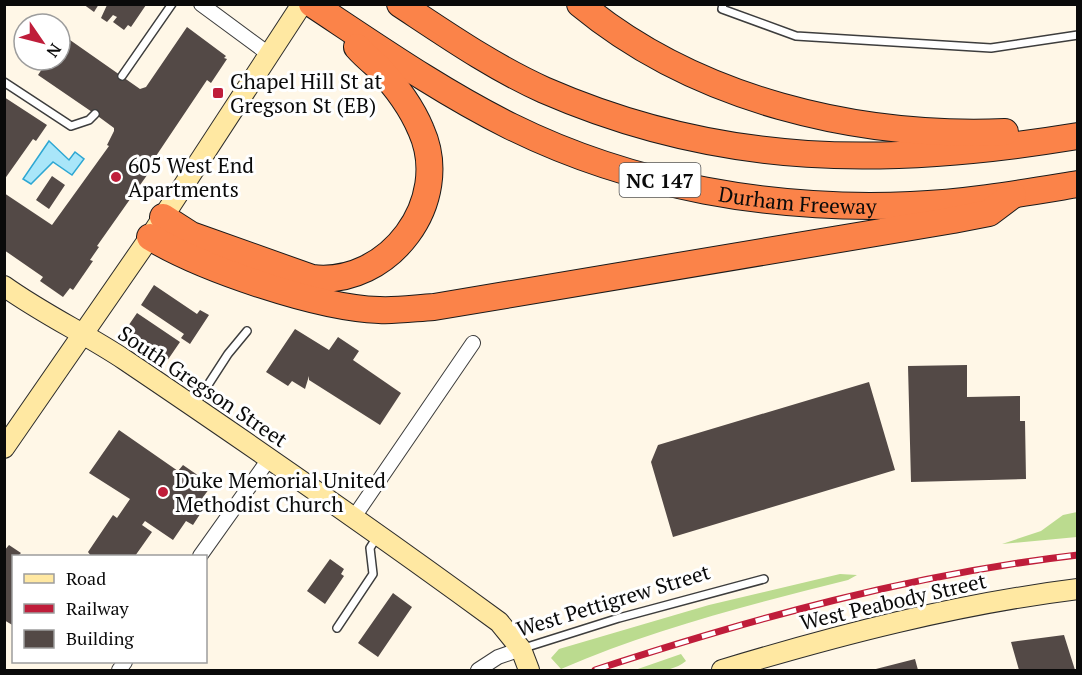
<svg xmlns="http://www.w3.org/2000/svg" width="1082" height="675" viewBox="0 0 1082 675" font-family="'PT Serif',serif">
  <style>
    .forest { fill: #bbdb8f }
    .water { fill: #a9e6f9; stroke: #2da7d3; stroke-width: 1.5 }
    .building { fill: #534946 }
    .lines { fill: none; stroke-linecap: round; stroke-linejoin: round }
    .lane-casing { stroke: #3d3d3d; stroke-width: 10 }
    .street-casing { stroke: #3d3d3d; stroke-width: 16 }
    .secondary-casing { stroke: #2c2c2c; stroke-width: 22 }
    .highway-casing { stroke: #1b1b1b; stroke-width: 28 }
    .lane { stroke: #fff; stroke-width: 7 }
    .street { stroke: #fff; stroke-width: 14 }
    .secondary { stroke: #ffe8a2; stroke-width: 20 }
    .highway { stroke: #fb8349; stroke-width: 26 }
    .rail-casing { stroke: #bf1d3a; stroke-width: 7 }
    .rail { stroke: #fff; stroke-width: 4.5; stroke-dasharray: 14; stroke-linecap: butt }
    .poi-dot { fill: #bf1d3a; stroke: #fff; stroke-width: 2 }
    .labels { text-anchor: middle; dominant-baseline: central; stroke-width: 6; stroke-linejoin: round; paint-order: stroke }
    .shield { fill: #fff; stroke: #545454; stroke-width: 1.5 }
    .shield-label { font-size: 20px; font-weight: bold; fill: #0a0a0a }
    .poi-label { font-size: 21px; fill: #0a0a0a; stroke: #fff; text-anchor: start }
    .street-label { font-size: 21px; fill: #0a0a0a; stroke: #fff }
  </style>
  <rect width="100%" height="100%" fill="#fff7e7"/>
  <path class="forest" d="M1077,512V537L1002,544L1041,531L1063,515Z
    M840,574L857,575L848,580C752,604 653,629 561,669L551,658L559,649L709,605Z
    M681,654L686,661C671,673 653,671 635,670Z"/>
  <path class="water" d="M49,141L69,160L75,152L84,159L72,175L53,162L31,184L23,179Z"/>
  <path class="building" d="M83,4H99L94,12Z
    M107,5H146L131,27L128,25L124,30L113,22L117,17L113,15L107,22L101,18Z
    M187,27L226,56L224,58L227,59L211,83L207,80L154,159L157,161L97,246L99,247L90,260L93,261L73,290L70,288L63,297L40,281L43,277L4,250V193L52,225L109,146L107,145L114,131V128L95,114L38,75L48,60H60V33L140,89L146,87Z
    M4,97L47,125L36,141L33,139L4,180Z
    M52,176L65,185L49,209L36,200Z
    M154,285L197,314L200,310L209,315L190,344L181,338L184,334L141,305Z
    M137,313L180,342L167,361L124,332Z
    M295,329L329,350L338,337L359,351L353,360L401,393L380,425L309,380V376L305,389L292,381L288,386L266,372Z
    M967,365V397L1020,396V421H1025L1026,479L911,482L908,366Z
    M869,382L895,470L673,537L651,462L658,445Z
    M119,430L178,471L183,465L212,485L198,504L204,508L193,525L186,521L173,540L145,521L142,525L152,532L135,556H91L88,552L113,515L117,518L130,499L89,473Z
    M9,545L21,553L18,556H14V626L4,620V551Z
    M330,559L344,569L341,574L344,576L325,604L307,591Z
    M393,593L412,607L378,657L358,643Z
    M1064,635L1075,670H1019L1011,642Z
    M915,659L918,670H872Z"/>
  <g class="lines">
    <g class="lane-casing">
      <path id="lane" d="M723,4L722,9L796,36L991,48L1078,35
        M122,76L172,4
        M4,82L71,126L89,120L95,114
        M195,405L228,354L247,331
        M337,628L373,574L370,548L377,537
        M524,648L619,618L764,579"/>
    </g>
    <g class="street-casing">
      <path id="street" d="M201,4L270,55
        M354,517L473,343
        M200,556L269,459
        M119,670L125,662
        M478,670L498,657L521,649"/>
    </g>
    <g class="secondary-casing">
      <path id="secondary" d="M4,286C43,314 86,334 125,360C251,445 376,532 499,622L521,649L529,670
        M4,448L150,237L302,4
        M722,670C838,635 957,604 1078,589"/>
    </g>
    <g class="highway-casing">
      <g id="highway">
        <path id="s1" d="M312,4C377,47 440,91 510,126C633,187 774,211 911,205C967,203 1023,193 1078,184"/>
        <path d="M400,4C447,35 493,67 544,90C723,168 889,167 1078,136"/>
        <path d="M580,4C696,100 857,138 1005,132"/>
        <path d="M163,217L191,235L312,278C389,287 453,201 421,130C411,106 395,85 377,66C370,60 363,54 357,47"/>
        <path d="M150,237C203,269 318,308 379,310C397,311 416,308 434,307L953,220L989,213L1013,195"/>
      </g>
    </g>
    <use href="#lane" class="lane"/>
    <use href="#street" class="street"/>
    <use href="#secondary" class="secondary"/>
    <use href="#highway" class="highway"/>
    <g class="rail-casing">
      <path id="rail" d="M595,670C751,619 913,574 1078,555"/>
    </g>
    <use href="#rail" class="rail"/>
  </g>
  <g class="poi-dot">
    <rect x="212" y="87" width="12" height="12" rx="3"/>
    <circle cx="116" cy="177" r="6"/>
    <circle cx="163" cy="492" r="6"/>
  </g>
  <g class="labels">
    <rect class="shield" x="619.5" y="163" width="81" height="34" rx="4.5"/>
    <g class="shield-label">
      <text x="660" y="180">NC 147</text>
    </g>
    <g class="poi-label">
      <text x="230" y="81">Chapel Hill St at<tspan x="230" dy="24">Gregson St (EB)</tspan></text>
      <text x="128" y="165">605 West End<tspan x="128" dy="24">Apartments</tspan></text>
      <text x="175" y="480">Duke Memorial United<tspan x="175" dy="24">Methodist Church</tspan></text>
    </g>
    <g class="street-label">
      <text stroke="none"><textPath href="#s1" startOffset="532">Durham Freeway</textPath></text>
      <text transform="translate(203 386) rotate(34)">South Gregson Street</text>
      <text transform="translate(613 600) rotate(-17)">West Pettigrew Street</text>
      <text transform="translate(893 601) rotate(-13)">West Peabody Street</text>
    </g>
  </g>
  <rect width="1082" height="675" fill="none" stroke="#0a0a0a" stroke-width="12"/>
  <rect x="12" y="555" width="195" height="108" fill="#ffffff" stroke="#9d9d9d" stroke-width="1.5"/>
  <rect x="24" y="574" width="30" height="9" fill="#ffe8a2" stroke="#9d9d9d" stroke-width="1.5"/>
  <text x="66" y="585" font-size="18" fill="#0a0a0a">Road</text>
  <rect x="24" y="604" width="30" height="9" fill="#bf1d3a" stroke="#9d9d9d" stroke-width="1.5"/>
  <text x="66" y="615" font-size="18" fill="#0a0a0a">Railway</text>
  <rect x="24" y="630" width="30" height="18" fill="#534946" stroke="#9d9d9d" stroke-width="1.5"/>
  <text x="66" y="645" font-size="18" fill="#0a0a0a">Building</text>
  <g transform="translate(42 42) rotate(125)"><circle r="28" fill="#ffffff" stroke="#9d9d9d" stroke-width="1.5"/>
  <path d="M0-4.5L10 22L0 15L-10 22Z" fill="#bf1d3a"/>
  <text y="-9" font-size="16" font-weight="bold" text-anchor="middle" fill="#0a0a0a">N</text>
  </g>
</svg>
